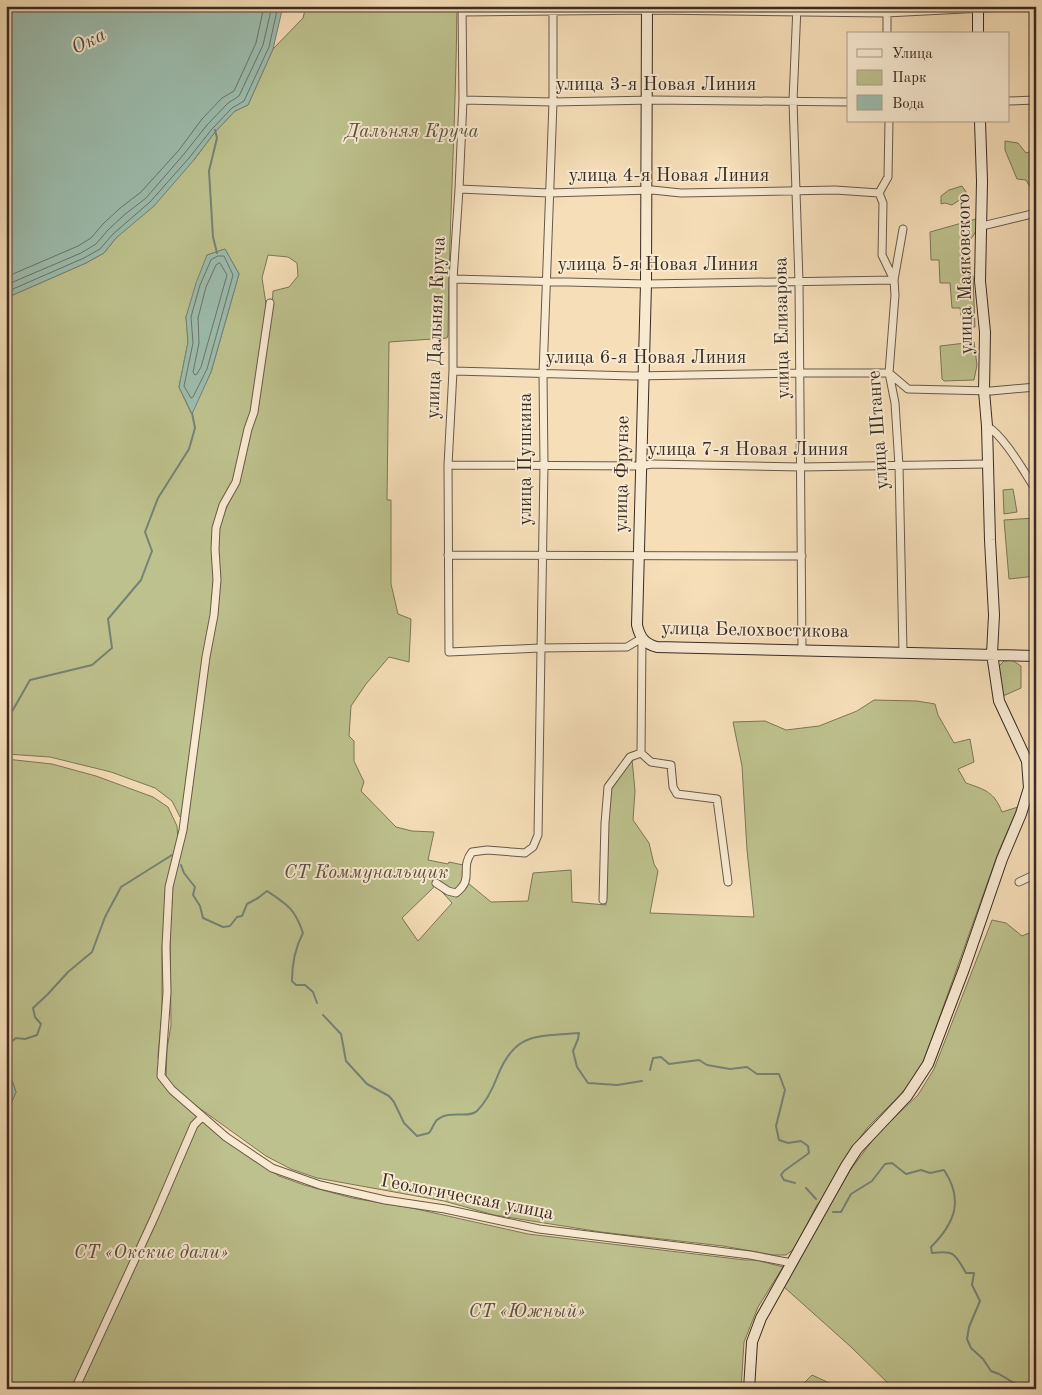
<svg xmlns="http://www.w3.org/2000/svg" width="1042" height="1395" viewBox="0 0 1042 1395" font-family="'Old Standard TT',serif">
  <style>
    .green { fill: #bdc18d; stroke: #7c7658; fill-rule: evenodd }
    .water { fill: #9cbcad; stroke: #758276 }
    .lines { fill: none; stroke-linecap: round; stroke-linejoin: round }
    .shore { stroke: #6b7468; stroke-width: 1 }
    .stream { stroke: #758276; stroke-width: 2 }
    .street-casing { stroke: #695848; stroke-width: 9 }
    .secondary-casing { stroke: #3a2b23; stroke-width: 12 }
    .street { stroke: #f8ead1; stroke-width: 7 }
    .secondary { stroke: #f8ead1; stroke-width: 10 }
    .labels { text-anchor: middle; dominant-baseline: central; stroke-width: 4; stroke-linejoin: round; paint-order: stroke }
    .street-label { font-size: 19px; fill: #3a2b23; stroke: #f8ead1 }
    .park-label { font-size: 19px; font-style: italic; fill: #5b503e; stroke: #f8ead1 }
    .water-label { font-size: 20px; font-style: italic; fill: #524f46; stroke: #f8ead1 }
  </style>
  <rect width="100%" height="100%" fill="#f5deb8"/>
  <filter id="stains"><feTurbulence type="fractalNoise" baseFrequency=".004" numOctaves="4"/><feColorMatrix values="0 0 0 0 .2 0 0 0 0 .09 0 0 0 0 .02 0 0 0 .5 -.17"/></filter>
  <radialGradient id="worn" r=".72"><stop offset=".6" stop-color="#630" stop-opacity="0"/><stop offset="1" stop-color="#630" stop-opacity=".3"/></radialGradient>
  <path class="green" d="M306,6H457C456,116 449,225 448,335L447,338L389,342L387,500H391V584L398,614L411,619L409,662L389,657L366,684L351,706L349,736L354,741V761L364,782L361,791L396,827L412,831L434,832L428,860L448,864L449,862L468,866V883L491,902L528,901L533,873L571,870L572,902L606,905L607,833L610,790L632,759L635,791L633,820L649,843L654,864L658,871L650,913L754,917L747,850L742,766L733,722L765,721L786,730L819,726L857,711L874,700L917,701L935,704L938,715L954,743L970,739L974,762L958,769L966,783C986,790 994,792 1002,812L1018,807L998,853L925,1058L913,1080L896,1099L868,1127L848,1154L825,1195L817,1205L794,1249L786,1255H773L723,1246L601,1232L494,1215L444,1201L317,1178L291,1169L266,1156L177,1092L166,1078L167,1049L171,1025L170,931L173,884L204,681L214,632L218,532C223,511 234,494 241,474L272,307L273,291L289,287L298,276L297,263L288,257L268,255L262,278L266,304L265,324L251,413L235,477L215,524V580L213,609L183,816L180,817L172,801L155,788L111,772L50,757L6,754V298L86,263L104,253L116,238L193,161L215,132L235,111L248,105L273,49L303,18ZM225,249L239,274L211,372L191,413L179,387L188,342L186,317L207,255ZM436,885L452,903L418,941L402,918Z
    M1005,141L1018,143L1026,153L1036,150V192H1033L1026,180L1017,179L1005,150Z
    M962,186L966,192L964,197L952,205L945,203L941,204V196L949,190Z
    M976,219C981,233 967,240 963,252C961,259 963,269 964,277L973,276L975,327L963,328L960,308H952L950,283H940L939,260H931L930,232Z
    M974,342L977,365L974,380L944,381L942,379L940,346Z
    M1013,489L1017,512L1004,514L1003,490Z
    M1035,518L1036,576L1009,579L1004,520Z
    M1012,660L1021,666V688L1003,696L999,666L1004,661Z
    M6,759L52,764L96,776L153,797L168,807L177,826L178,840L167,884L162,948V1011L158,1056L161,1081L199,1119L257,1162L279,1176L304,1185L352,1198L412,1208L528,1234L745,1260H756L783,1267L758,1307L744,1342L741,1389H6V1116L16,1092L6,1063Z
    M992,920L1006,923L1022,936L1036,930V1389H894L851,1347L784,1287L822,1217L851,1169L878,1133L918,1095L934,1069Z
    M812,1375L838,1387L840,1389H798Z"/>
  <path class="water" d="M6,6H283L273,49L248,105L235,111L215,132L193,161L154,206L116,238L104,253L86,263L6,298Z
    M225,249L239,274L211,372L192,414L179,387L188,342L186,317L196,283L207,255Z
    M6,1063L16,1092L6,1116Z"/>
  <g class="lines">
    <path class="shore" d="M218,256H224L233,275L207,369L193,397L191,398L184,386L193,343L191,317L200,285L211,260Z
      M220,263L227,275L201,367L197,374L195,375L193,372L199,343L198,318L206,287L216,265Z
      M6,277L78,246L91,238L103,224L119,209L141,192L179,150L202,119L222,98L234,91L256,43L264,6
      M6,285L81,253L96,244L108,230L124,215L146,198L184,154L207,125L228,103L239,96L263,45L272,6
      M6,292L84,258L100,249L113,234L150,202L189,158L212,129L232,108L244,101L269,47L278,6"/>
    <path class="stream" d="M215,130L217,138L209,171L213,237L217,253
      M6,722L30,680L92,665L112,648L108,619L141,580L152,551L145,532L158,498L189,449L195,428L192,413
      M181,865L184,873L195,887L193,895L200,906L203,918L223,927L230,926L237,917L242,916L247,904L258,898L267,891C288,905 295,909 303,933C295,948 292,964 292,981L296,985H305L313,992L317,1003
      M323,1015L341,1034L346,1061L367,1084L389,1096L394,1102L404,1123L417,1136L429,1133C432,1129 434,1123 437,1120C449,1109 469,1119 477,1111C487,1101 493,1088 498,1075C516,1031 537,1037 579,1033L578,1039L573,1051L577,1067L588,1083L617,1085L642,1081
      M6,1046L16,1038L25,1039L37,1035L41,1024L35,1017L33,1008L48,994L68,972L92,952L105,917L121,887L172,855
      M650,1070L653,1058L661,1057L669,1064L699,1060L707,1065L730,1069L747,1067L757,1074H779L785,1090L776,1126L779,1140L788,1143L801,1141L808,1146L809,1153L784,1171L781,1175L784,1180L795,1183
      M806,1188L816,1199
      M833,1212H841L851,1194L872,1181L885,1164L892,1163L906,1174L921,1170L930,1173L944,1170C964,1200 955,1223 931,1247L932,1253C955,1250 955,1254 966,1273H974L972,1285L980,1301L969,1327L967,1339L971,1348L983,1359L991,1371L999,1374L1024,1389"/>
    <g class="street-casing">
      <path id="street" d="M462,6L463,100L459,189L453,279V371L448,465L449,652L540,648L627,647L642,638
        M797,6L793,101L799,282L802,650
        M887,6V34
        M462,12L654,10L886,13L1024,6L1036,10
        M463,100L553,102L653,100L848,102
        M1008,101L1036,100
        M889,121L888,177L879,193L883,203L882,255L894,280L895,295L889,373L895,403L899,466L903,652
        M459,189L549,193L652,190L681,193L835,190L879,193
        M982,226L1036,213
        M453,279L646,284L894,280L903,229
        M270,303L254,412L248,429L236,482L223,505L216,528L215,549L217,580L214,615L206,657L183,830L169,887L166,947L167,992L161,1076L172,1090L226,1137L272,1168L320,1185L385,1200L445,1209L539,1229L750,1255L792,1263
        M453,371L633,376L799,373H889L908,389L991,391L1036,387
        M987,426C1005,437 1024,472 1036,490
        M448,465L640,466L652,464L801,467L987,464
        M448,555L802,556
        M642,638L641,753L651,762L671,765L673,787L677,794L717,799L728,882
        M1029,777L1036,787
        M1019,882L1036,874
        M436,883L448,891L456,893C475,878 459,869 472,852L487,850L525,853L533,847L538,835L544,465L543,374L553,102V6
        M603,900L605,823L608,787L630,757L641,753
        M75,1389L154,1218L194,1125L202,1117"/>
    </g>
    <g class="secondary-casing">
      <path id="secondary" d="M647,6L646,284L637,625C640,638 645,644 657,647L1036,656
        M978,6V34
        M749,1389L752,1342L761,1318L846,1166L857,1149L907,1096L928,1064L964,969L1002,859L1021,814L1029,788L1027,761L999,701L992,654L994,615L990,540L987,426L984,391L985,332L980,281L982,181L980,121"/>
    </g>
    <use href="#street" class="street"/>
    <use href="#secondary" class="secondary"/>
  </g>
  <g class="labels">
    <g class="street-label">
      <text x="656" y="85">улица 3-я Новая Линия</text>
      <text x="669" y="176">улица 4-я Новая Линия</text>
      <text x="658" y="265">улица 5-я Новая Линия</text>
      <text transform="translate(966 274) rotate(-91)">улица Маяковского</text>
      <text transform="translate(437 328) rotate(-88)">улица Дальняя Круча</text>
      <text transform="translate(783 328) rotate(-91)">улица Елизарова</text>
      <text x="646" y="358">улица 6-я Новая Линия</text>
      <text transform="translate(879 430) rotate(-94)">улица Штанге</text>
      <text x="748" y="450">улица 7-я Новая Линия</text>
      <text transform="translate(526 459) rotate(-90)">улица Пушкина</text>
      <text transform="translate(623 474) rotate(-89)">улица Фрунзе</text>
      <text transform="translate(755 631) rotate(1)">улица Белохвостикова</text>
      <text transform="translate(467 1198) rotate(11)">Геологическая улица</text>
    </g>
    <g class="park-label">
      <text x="412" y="132">Дальняя Круча</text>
      <text x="366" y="873">СТ Коммунальщик</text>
      <text x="151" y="1253">СТ «Окские дали»</text>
      <text x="527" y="1312">СТ «Южный»</text>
    </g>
    <g class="water-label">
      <text transform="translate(89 42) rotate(-26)">Ока</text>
    </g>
  </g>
  <rect width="1042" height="1395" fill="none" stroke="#f5deb8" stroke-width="25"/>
  <rect x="8" y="8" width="1027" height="1380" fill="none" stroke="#3a2b23" stroke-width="2.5"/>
  <rect x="12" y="12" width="1017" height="1370" fill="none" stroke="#3a2b23"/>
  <rect x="847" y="32" width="162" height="90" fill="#f8ead1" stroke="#ac9e8b"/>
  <rect x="857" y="49" width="25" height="8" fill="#f8ead1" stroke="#ac9e8b"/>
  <text x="892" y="58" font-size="15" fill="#3a2b23">Улица</text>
  <rect x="857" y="70" width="25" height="15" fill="#bdc18d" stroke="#ac9e8b"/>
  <text x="892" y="82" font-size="15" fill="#3a2b23">Парк</text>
  <rect x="857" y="95" width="25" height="15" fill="#9cbcad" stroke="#ac9e8b"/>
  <text x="892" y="108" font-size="15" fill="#3a2b23">Вода</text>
  <rect width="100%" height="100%" filter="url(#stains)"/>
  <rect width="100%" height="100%" fill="url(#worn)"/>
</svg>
